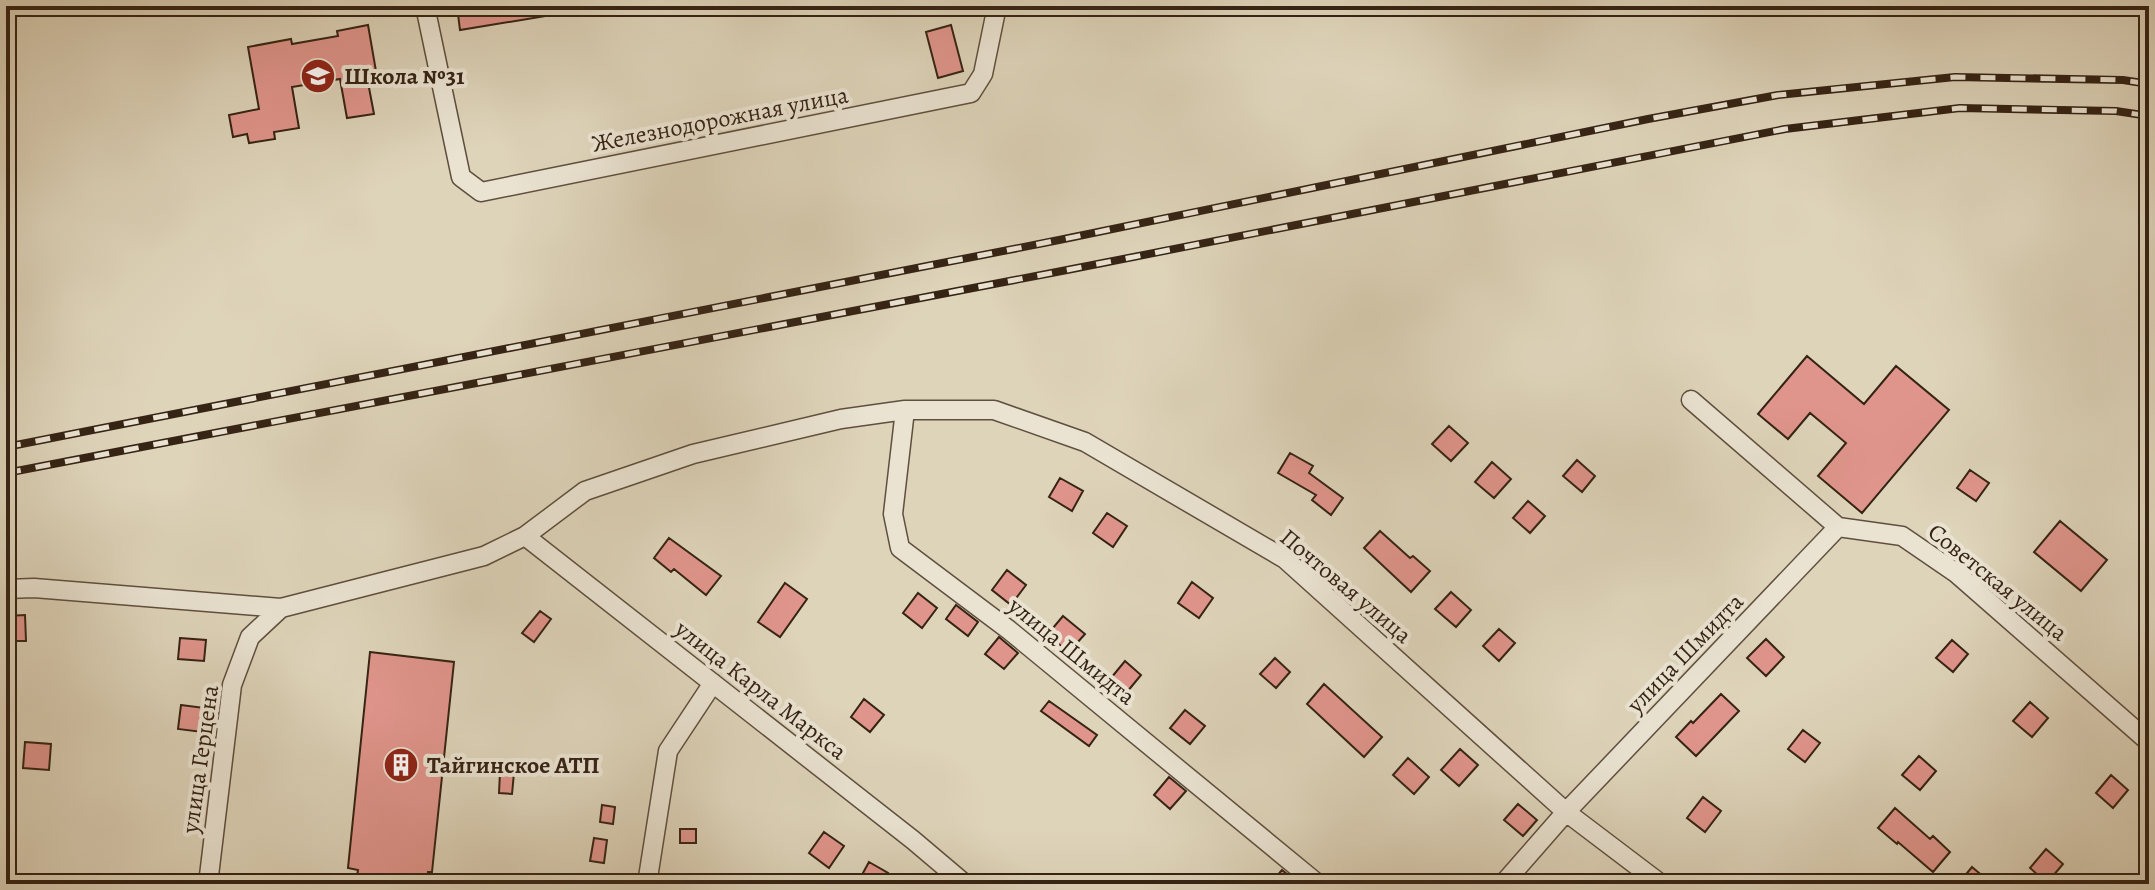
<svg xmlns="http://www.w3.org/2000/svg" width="2155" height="890" viewBox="0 0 2155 890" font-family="Alegreya,serif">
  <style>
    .building { fill: #e0958c; stroke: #352314; stroke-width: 2 }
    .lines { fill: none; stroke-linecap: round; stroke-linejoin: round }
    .minor-casing { stroke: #5f4f3e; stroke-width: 21 }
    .minor { stroke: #eae3d2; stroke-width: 18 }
    .rail-casing { stroke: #352314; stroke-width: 8 }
    .rail { stroke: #eae3d2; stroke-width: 5; stroke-dasharray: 15; stroke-linecap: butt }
    .labels { text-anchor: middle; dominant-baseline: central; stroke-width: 8; stroke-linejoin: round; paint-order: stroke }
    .poi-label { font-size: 24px; font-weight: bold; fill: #352314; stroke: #eae3d2; text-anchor: start }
    .street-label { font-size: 24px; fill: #352314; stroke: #eae3d2 }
  </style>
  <rect width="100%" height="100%" fill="#ded4ba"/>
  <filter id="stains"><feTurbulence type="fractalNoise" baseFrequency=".0025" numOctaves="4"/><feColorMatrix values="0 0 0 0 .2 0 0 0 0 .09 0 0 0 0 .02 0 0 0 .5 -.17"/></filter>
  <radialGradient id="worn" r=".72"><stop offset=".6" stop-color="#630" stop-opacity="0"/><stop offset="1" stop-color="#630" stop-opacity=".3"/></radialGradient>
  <path class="building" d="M457,6H557L558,14L460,30Z
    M368,25L376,71L366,72L374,114L347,118L340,79L292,87L299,128L274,132L275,139L249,143L247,134L233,137L229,115L259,109L248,47L291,39L292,44L338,36L337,31Z
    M951,25L963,71L938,78L926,32Z
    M1807,356L1864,404L1896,366L1949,410L1862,513L1818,476L1846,443L1810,413L1788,439L1758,414Z
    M1449,426L1468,443L1451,461L1432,444Z
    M1290,453L1313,466L1309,473L1343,498L1331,515L1312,500L1316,495L1278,473Z
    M1577,460L1595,476L1582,492L1563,476Z
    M1492,462L1511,479L1494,498L1475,482Z
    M1970,470L1989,483L1976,501L1957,488Z
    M1060,478L1083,491L1072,511L1049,497Z
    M1528,501L1545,516L1530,533L1513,518Z
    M1107,513L1127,526L1113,547L1093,533Z
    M2060,521L2107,560L2081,591L2034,552Z
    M1380,531L1410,558L1413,556L1430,571L1411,592L1364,548Z
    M669,538L721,576L706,595L674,569L671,572L654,558Z
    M1007,570L1026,585L1011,605L992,590Z
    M1192,582L1213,598L1199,618L1178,603Z
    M785,583L807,599L780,637L758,622Z
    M1451,592L1471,610L1456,627L1435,609Z
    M918,593L937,608L922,628L903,613Z
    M956,605L978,622L968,636L946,619Z
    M540,611L551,619L534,642L522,633Z
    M25,615L26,641H6V616Z
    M1063,616L1085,634L1069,652L1047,635Z
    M1499,629L1515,643L1499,661L1483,646Z
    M999,637L1018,653L1004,669L985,654Z
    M180,638L206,640L204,661L178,659Z
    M1766,639L1784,657L1766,676L1747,658Z
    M1952,640L1968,654L1953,672L1936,658Z
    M370,652L454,662L432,872H428L427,884H356L358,870L348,868Z
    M1275,658L1290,672L1276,688L1260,674Z
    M1125,661L1141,675L1127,692L1111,678Z
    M1324,684L1382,737L1364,757L1307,704Z
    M1721,694L1739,711L1696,756L1676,737L1691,721L1693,723Z
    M864,699L884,715L870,732L851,717Z
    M1049,701L1097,735L1089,746L1041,711Z
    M2030,702L2048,718L2032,737L2013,721Z
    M181,705L205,708L202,732L178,729Z
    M1185,710L1205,726L1190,744L1170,728Z
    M1803,730L1820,743L1805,762L1788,749Z
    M25,742L51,744L49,770L23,768Z
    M1460,749L1478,765L1459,786L1441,770Z
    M1919,756L1936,771L1920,790L1902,775Z
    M1408,758L1429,777L1414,794L1393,775Z
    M500,772L514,773L512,794L499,793Z
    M2111,775L2128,790L2113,808L2096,793Z
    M1169,777L1186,791L1170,809L1154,795Z
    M1703,797L1721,811L1705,832L1687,818Z
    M1518,804L1537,820L1523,836L1504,820Z
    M602,805L615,807L613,824L600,822Z
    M1895,808L1930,839L1933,836L1950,852L1933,872L1898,842L1897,844L1878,828Z
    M680,829H696V843H680Z
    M824,832L844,846L829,868L809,853Z
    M594,838L607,840L604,863L590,861Z
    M2046,849L2063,864L2047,883L2030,868Z
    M869,862L888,873L882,884H857Z
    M1972,867L1992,884H1958Z
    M1282,870L1299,884H1270Z"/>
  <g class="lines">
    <g class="minor-casing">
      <path id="minor" d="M425,6L461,177L481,192L971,93L983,74L997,6
        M6,8L13,6
        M1691,400L1838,527L1902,536L1956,573L2149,742
        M905,410L893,514L900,548L1009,630L1318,884
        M525,536L913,840L965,884
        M6,589L34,588L281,608L484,556L525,536L585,491L693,454L841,419L905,410H994L1085,442L1285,559L1566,812L1661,884
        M208,884L232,685L250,637L281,608
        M647,884L668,751L713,683
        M1503,884L1566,812L1838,527
        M2147,884L2149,882"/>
    </g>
    <use href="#minor" class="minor"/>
    <g class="rail-casing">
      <path id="rail" d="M6,447L1059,240L1648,119L1778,95L1955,77L2123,80L2149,84
        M6,473L1067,270L1785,129L1960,108L2116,111L2149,116"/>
    </g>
    <use href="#rail" class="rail"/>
  </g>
  <defs>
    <g id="school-disc" transform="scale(1.8)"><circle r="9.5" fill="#8f2418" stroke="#eae3d2"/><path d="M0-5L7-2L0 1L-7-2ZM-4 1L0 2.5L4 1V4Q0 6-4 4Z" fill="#fff"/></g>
    <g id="building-disc" transform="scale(1.8)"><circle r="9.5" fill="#8f2418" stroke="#eae3d2"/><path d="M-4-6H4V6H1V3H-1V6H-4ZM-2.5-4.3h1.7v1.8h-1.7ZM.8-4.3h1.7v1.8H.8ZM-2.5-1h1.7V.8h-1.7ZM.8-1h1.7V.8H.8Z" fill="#fff"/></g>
  </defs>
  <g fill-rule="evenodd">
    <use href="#school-disc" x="318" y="76"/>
    <use href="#building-disc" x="401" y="765"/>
  </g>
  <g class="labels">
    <g class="poi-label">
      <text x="344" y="76">Школа №31</text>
      <text x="427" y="765">Тайгинское АТП</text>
    </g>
    <g class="street-label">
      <text transform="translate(720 119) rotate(-11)">Железнодорожная улица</text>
      <text transform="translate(1998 582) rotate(39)">Советская улица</text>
      <text transform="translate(1346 586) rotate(40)">Почтовая улица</text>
      <text transform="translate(1072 651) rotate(39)">улица Шмидта</text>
      <text transform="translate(1685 653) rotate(-46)">улица Шмидта</text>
      <text transform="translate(761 690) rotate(38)">улица Карла Маркса</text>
      <text transform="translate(200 759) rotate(-82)">улица Герцена</text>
    </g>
  </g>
  <rect width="2155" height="890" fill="none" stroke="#ded4ba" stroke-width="32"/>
  <rect x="8" y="8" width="2139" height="874" fill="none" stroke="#352314" stroke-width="4"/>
  <rect x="16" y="16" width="2123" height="858" fill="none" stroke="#352314" stroke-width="2"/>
  <rect width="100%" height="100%" filter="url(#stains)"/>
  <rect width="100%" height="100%" fill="url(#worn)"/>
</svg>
